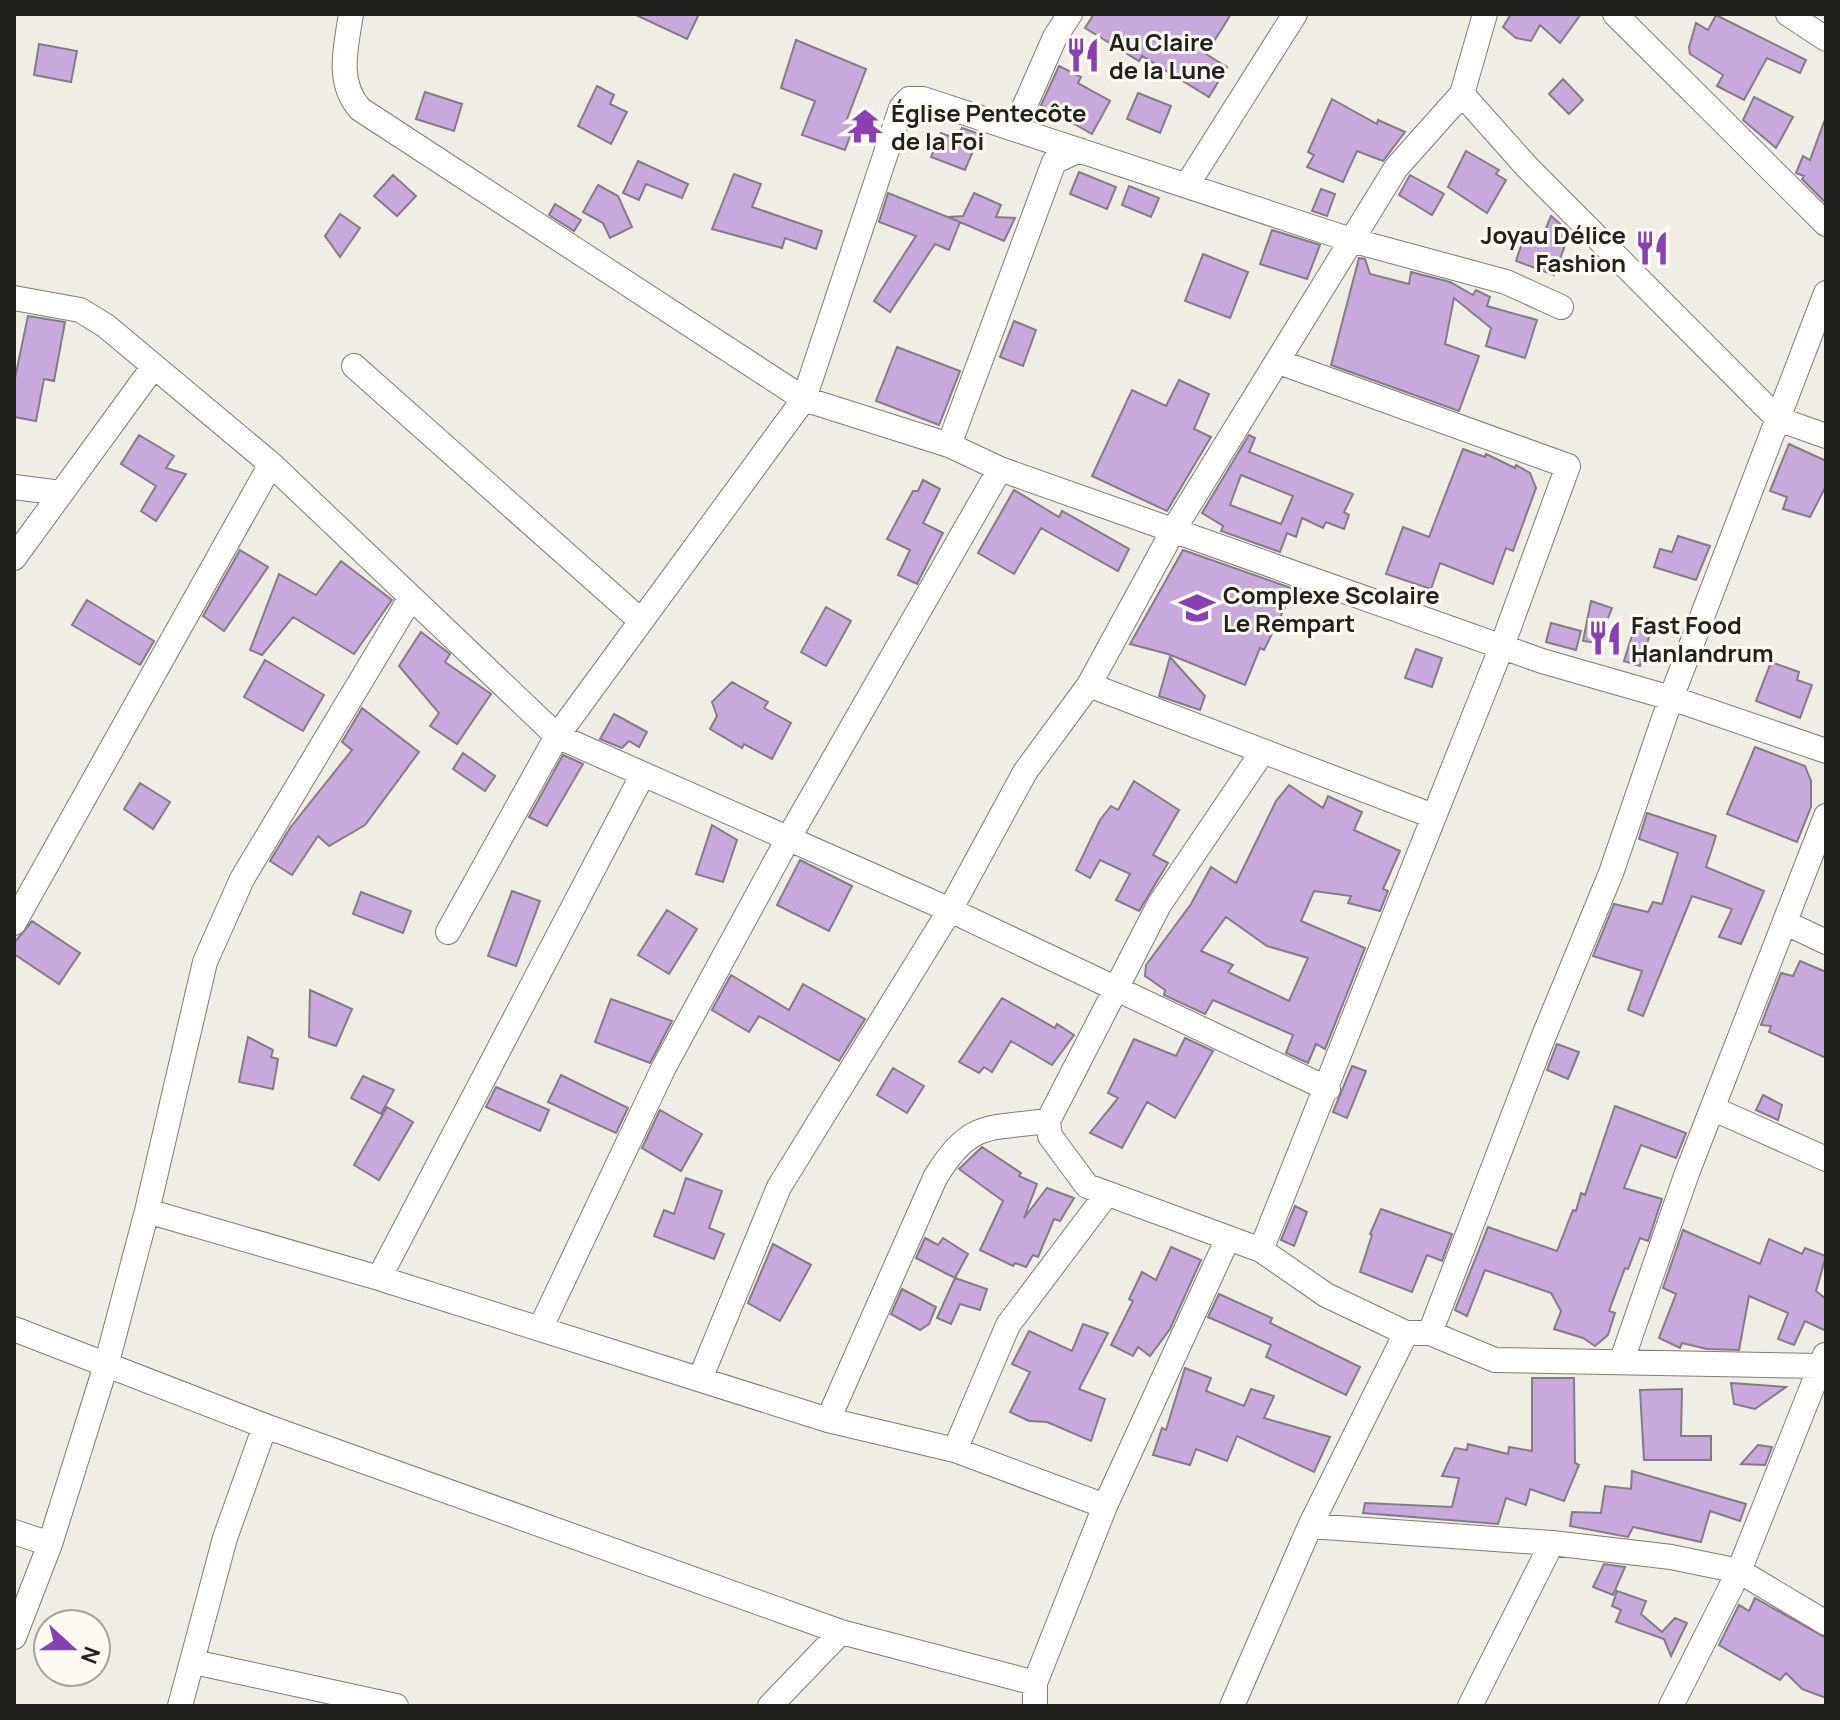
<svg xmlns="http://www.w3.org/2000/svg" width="1840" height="1720" viewBox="0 0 1840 1720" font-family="Manrope,sans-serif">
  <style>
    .building { fill: #c9a8de; stroke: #827d84; stroke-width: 2; fill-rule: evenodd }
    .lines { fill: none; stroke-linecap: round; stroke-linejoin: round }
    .street-casing { stroke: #7f7c75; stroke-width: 26 }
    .street { stroke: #fff; stroke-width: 24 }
    .labels { text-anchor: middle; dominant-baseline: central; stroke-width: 6; stroke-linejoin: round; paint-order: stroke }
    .poi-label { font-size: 24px; font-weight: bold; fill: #21201d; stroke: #fdfaf2; text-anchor: start }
  </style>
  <rect width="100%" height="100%" fill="#f0ede5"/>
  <path class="building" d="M634,14H699L687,39Z
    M1094,14H1231L1206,54L1227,67L1209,97L1142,56L1139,61L1085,28Z
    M1511,14H1581L1560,43L1540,25L1531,41L1516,38L1503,27Z
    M1716,15L1806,60L1800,73L1767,58L1744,100L1717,86L1723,75L1690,54L1689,47L1696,23L1708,30Z
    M796,40L866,69L847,119L855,123L845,150L802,135L815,101L781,88Z
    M39,44L77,51L71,82L34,75Z
    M1059,66L1081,77L1078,83L1110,101L1092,134L1041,105Z
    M1563,79L1583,100L1569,114L1549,94Z
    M597,86L614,95L610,104L627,112L611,144L578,126Z
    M425,92L462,104L454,131L416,119Z
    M1138,93L1171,106L1160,133L1127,119Z
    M1754,97L1793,117L1776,148L1743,120Z
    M1332,99L1377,124L1378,120L1405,132L1383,161L1357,151L1343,182L1307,167L1314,155L1308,152Z
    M1824,122L1826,123V203L1802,179L1804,176L1796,173L1803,156L1810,160Z
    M962,128L980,134L965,170L931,157L941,133L957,139Z
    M1466,151L1499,170L1496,174L1506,180L1487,213L1448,187Z
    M638,161L688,184L682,198L646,184L639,200L623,193Z
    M1079,172L1116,187L1107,209L1070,194Z
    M734,174L761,184L752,207L822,231L816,249L785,238L782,248L712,229Z
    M393,175L416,196L397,216L374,196Z
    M1410,175L1444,194L1432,215L1399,195Z
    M598,185L618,196L632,227L610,238L603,223L583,212Z
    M1129,186L1159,198L1151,217L1122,205Z
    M1321,189L1335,194L1327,216L1312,211Z
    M888,193L960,222L949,250L935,244L890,312L874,301L916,236L879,222Z
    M974,193L1001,205L996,217L1015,218L1004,241L948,217L963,216Z
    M555,204L581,220L574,231L549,215Z
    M340,214L360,228L340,257L325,236Z
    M1551,216L1570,232L1554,275L1516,261L1524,237L1540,243Z
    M1272,230L1320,245L1307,279L1260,264Z
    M1203,254L1248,272L1230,318L1185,301Z
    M1359,258L1365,259L1370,274L1409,284L1411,272L1450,282L1473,295L1476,290L1490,297L1487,306L1537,320L1525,358L1486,346L1491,328L1454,298L1445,344L1479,356L1459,411L1331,365Z
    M28,316L65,322L54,381L44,379L36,421L14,417V383Z
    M1014,321L1036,330L1023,366L1000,357Z
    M897,347L960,371L939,425L876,401Z
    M1179,380L1209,394L1194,429L1211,437L1167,511L1092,476L1132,390L1166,406Z
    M139,435L174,456L166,468L186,474L156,521L141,511L156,486L121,464Z
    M1249,435L1255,438L1249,452L1353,494L1344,512L1349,515L1344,529L1326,522L1323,528L1302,518L1296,537L1287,533L1280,552L1221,531L1223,526L1202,513ZM1241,475L1293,496L1281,524L1230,505Z
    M1789,444L1826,461V486L1810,517L1783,509L1787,497L1770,491Z
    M1463,449L1485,457L1486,454L1515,468L1516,465L1530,473L1536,488L1513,551L1506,548L1493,584L1440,563L1431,589L1386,574L1403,527L1429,537Z
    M923,480L940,489L923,523L943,533L917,584L898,575L910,550L887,539L913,491H918Z
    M1014,490L1059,517L1062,511L1129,549L1118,571L1041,528L1014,574L978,553Z
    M1678,536L1710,546L1696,580L1654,567L1660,549L1672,552Z
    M240,550L268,567L224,631L203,616Z
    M1183,550L1294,589L1264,650L1260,648L1245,685L1168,654L1130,644Z
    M341,561L392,600L354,654L293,617L262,655L250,650L279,574L316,595Z
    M87,600L154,641L140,665L72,625Z
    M1591,601L1612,608L1598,643L1583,641Z
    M826,607L851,621L826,666L801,652Z
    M1638,616L1654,621L1640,666L1624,661Z
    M1551,623L1581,631L1576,650L1546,642Z
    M421,632L450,654L445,662L491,694L457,744L430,726L439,713L399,666Z
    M1416,649L1442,658L1432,687L1405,678Z
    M1170,657L1205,696L1200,710L1159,696Z
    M265,660L324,695L303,731L244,697Z
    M1771,662L1799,672L1797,680L1812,685L1800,718L1756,701Z
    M732,682L768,702L764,708L791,723L772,759L744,744L742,748L710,729L717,716L712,702Z
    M362,708L419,752L365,825L329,846L318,836L292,875L270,861L290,828L352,750L342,742Z
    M614,714L647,732L639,747L629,741L622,748L600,739Z
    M1755,747L1805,766L1811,781V807L1797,842L1727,814Z
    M463,753L495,776L485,791L453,769Z
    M563,755L583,764L547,826L529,817Z
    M1134,781L1179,810L1153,855L1168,863L1139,911L1116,900L1130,874L1100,860L1090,878L1076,870L1100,820L1111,806L1118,810Z
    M140,783L170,802L153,829L124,809Z
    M1289,785L1323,808L1328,796L1362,812L1354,830L1400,851L1383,889L1388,891L1380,911L1348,903L1351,896L1314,891L1301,921L1365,948L1325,1049L1316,1044L1308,1063L1286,1053L1293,1035L1213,1000L1205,1014L1164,995L1165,990L1145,976L1146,965L1191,904L1211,867L1236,883L1276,801ZM1226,917L1267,946L1308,958L1289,1001L1228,972L1233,965L1201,951Z
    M1647,813L1716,836L1706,867L1764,891L1741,944L1719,937L1732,909L1692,896L1643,1016L1628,1010L1642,971L1593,956L1614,904L1648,912L1653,902L1662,904L1678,853L1639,839Z
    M712,825L737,840L723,882L696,874Z
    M800,860L852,886L829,931L777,905Z
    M512,891L540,901L516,966L488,956Z
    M361,892L411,911L403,933L353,914Z
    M667,910L697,929L669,974L638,955Z
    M32,921L80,953L59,984L14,954V943Z
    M1800,961L1826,972V1058L1769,1032L1771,1026L1761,1025L1781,973L1793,976Z
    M731,975L789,1010L803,984L865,1019L839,1061L759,1016L749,1032L712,1010Z
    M310,990L352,1009L336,1046L309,1037Z
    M1002,998L1055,1028L1057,1024L1074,1035L1052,1065L1011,1041L992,1072L984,1067L979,1073L959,1062Z
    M611,999L672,1021L650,1063L595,1042Z
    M248,1037L273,1050L271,1057L278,1059L273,1089L239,1082Z
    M1185,1038L1213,1051L1175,1118L1147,1102L1122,1148L1090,1133L1118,1098L1108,1093L1134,1039L1176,1056Z
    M1557,1044L1579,1052L1568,1079L1547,1070Z
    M1352,1066L1366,1071L1347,1118L1333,1112Z
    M893,1068L924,1086L907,1113L877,1095Z
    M561,1075L628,1108L616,1133L548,1102Z
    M363,1076L394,1090L381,1114L351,1098Z
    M496,1087L549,1110L540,1131L486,1107Z
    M1763,1095L1782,1105L1778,1120L1756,1110Z
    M1615,1106L1686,1133L1676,1158L1641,1145L1624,1188L1662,1199L1648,1241L1640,1238L1628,1269L1625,1268L1609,1311L1615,1313L1608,1335L1595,1346L1583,1338L1554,1329L1561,1311L1551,1293L1485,1270L1467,1316L1455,1310L1488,1227L1557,1251L1573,1210L1576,1211L1581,1193L1585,1195Z
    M387,1107L413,1122L379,1180L354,1165Z
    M660,1110L702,1134L681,1171L642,1148Z
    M982,1147L1021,1173L1019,1176L1037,1184L1024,1218L1047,1188L1074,1198L1060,1221L1054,1219L1038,1257L1033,1255L1026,1267L1015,1263L1013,1266L980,1250L1003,1201L959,1169Z
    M686,1178L722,1191L709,1228L724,1234L714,1259L654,1236L664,1210L674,1214Z
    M1295,1206L1307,1212L1294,1246L1281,1240Z
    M1381,1209L1452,1234L1442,1261L1427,1255L1412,1292L1360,1272L1372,1235L1370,1234Z
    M1683,1230L1760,1264L1769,1239L1802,1254L1805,1248L1826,1256L1816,1291L1826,1299V1331L1805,1321L1794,1345L1778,1339L1788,1313L1749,1296L1739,1350L1707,1349L1682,1343L1680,1348L1659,1338L1676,1294L1663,1288Z
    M925,1238L938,1245L943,1238L968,1254L955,1278L987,1289L980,1310L960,1304L951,1324L937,1318L955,1278L916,1258Z
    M773,1244L811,1265L780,1321L748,1303Z
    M1171,1247L1201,1260L1170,1329L1150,1356L1138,1347L1133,1356L1111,1345L1133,1301L1129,1299L1142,1272L1156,1280Z
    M902,1289L936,1307L929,1324L920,1330L891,1314Z
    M1219,1294L1272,1318L1270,1323L1360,1367L1346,1395L1266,1357L1271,1345L1208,1317Z
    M1083,1324L1108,1333L1079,1389L1105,1399L1091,1441L1047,1422L1029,1421L1010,1412L1030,1372L1012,1364L1029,1331L1072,1351Z
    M1185,1368L1211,1378L1206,1391L1244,1406L1251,1389L1274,1396L1264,1418L1330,1437L1314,1472L1237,1436L1227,1461L1196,1449L1190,1465L1153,1455L1162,1428L1166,1430Z
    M1532,1378H1574L1575,1463L1579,1465L1564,1501L1530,1489L1526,1505L1506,1498L1498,1524L1363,1513L1365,1503L1452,1507L1459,1478L1442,1476L1455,1448L1467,1450L1468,1444L1508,1454L1509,1447L1532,1451Z
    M1731,1383L1786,1387L1755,1409L1734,1404Z
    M1682,1389L1681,1436H1711V1460H1644L1640,1390Z
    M1758,1445L1772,1447L1765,1465L1741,1464Z
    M1632,1471L1746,1504L1740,1521L1710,1511L1701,1542L1633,1527L1628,1537L1570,1526L1572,1512L1601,1513L1605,1486L1631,1489Z
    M1604,1564L1625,1567L1613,1595L1593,1587Z
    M1617,1591L1646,1601L1641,1614L1662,1632L1675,1618L1687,1623L1671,1656L1664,1639L1616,1622L1621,1610L1612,1606Z
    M1755,1598L1826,1638V1698L1802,1689L1786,1673L1780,1680L1719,1645L1739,1605L1749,1611Z"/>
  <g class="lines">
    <g class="street-casing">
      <path id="street" d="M351,14C346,47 336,82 360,109L804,399L949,445L1000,469L1542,661L1671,698L1826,751
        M1615,14L1826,224
        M1788,14L1826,39
        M1462,94L1527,167L1778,419L1826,436
        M1015,128L1055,37L1070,14
        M1187,185L1295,14
        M14,298L80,310L106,326L271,464L557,736L950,910L1328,1089
        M354,366L640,620
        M949,445L1054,162L1079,150
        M14,487L61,493
        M14,558L154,366
        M1089,685L1433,816
        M1263,751L1159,905L1048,1121L1050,1136L1087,1186L1261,1250L1326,1295L1406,1333H1430L1495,1360L1820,1366
        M14,923L271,464
        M1786,923L1826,942
        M448,932L557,736L804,399L901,108L909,99H923L1351,240L1506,282L1561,307
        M1714,1109L1826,1159
        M147,1211L379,1278L828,1420L955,1450L1105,1506
        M1261,1250L1502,646L1568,466L1279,362
        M379,1278L643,774
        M14,1329L265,1426L841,1632L1035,1683
        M540,1329L664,1067L788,839L1000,469
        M1430,1333L1543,1038L1611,873L1671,698L1826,293
        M1622,1360L1687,1173L1826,816
        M700,1379L779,1187L950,910L1025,772L1089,685L1174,529L1396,168L1462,94L1485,14
        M828,1420L935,1178C969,1121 987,1129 1048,1121
        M955,1450L1008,1325L1106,1195
        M1310,1526L1552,1543L1671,1557L1739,1571L1826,1623
        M14,1532L50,1544
        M14,1637L50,1544L107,1362L147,1211L205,962L242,879L410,599
        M194,1662L396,1706
        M180,1706L225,1538L265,1426
        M770,1706L841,1632
        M1035,1706V1683L1105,1506L1228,1238
        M1232,1706L1310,1526L1406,1333
        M1470,1706L1552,1543
        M1671,1706L1739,1571L1825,1355"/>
    </g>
    <use href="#street" class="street"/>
  </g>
  <defs>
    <g id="restaurant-bare" transform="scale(2.76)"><path d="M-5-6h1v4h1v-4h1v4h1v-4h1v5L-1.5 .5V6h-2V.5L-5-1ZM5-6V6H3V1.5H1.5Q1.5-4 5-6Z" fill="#8b40b1" stroke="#fdfaf2" stroke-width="2.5" paint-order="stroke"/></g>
    <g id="temple-bare" transform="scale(2.76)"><path d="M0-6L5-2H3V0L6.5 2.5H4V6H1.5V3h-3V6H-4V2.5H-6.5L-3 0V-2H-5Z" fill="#8b40b1" stroke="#fdfaf2" stroke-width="2.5" paint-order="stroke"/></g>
    <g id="school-bare" transform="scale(2.76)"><path d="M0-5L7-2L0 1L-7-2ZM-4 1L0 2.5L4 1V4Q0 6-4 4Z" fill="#8b40b1" stroke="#fdfaf2" stroke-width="2.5" paint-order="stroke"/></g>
  </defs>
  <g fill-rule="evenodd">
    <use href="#restaurant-bare" x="1083" y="55"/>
    <use href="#temple-bare" x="865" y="126"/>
    <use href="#restaurant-bare" x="1652" y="248"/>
    <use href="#school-bare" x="1197" y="608"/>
    <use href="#restaurant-bare" x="1605" y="638"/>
  </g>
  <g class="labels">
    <g class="poi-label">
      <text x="1109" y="41">Au Claire<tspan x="1109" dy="28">de la Lune</tspan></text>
      <text x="891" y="112">Église Pentecôte<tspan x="891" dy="28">de la Foi</tspan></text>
      <text x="1626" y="234" text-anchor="end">Joyau Délice<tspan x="1626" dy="28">Fashion</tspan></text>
      <text x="1223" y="594">Complexe Scolaire<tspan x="1223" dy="28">Le Rempart</tspan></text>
      <text x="1631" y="624">Fast Food<tspan x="1631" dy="28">Hanlandrum</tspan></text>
    </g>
  </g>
  <rect width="1840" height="1720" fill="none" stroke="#21201d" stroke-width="32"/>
  <g transform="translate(72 1648) rotate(111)"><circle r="38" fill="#fdfaf2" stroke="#a5a39d" stroke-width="2"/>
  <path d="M0-6L14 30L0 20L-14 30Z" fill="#8b40b1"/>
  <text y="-12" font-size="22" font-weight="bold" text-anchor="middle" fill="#21201d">N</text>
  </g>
</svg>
